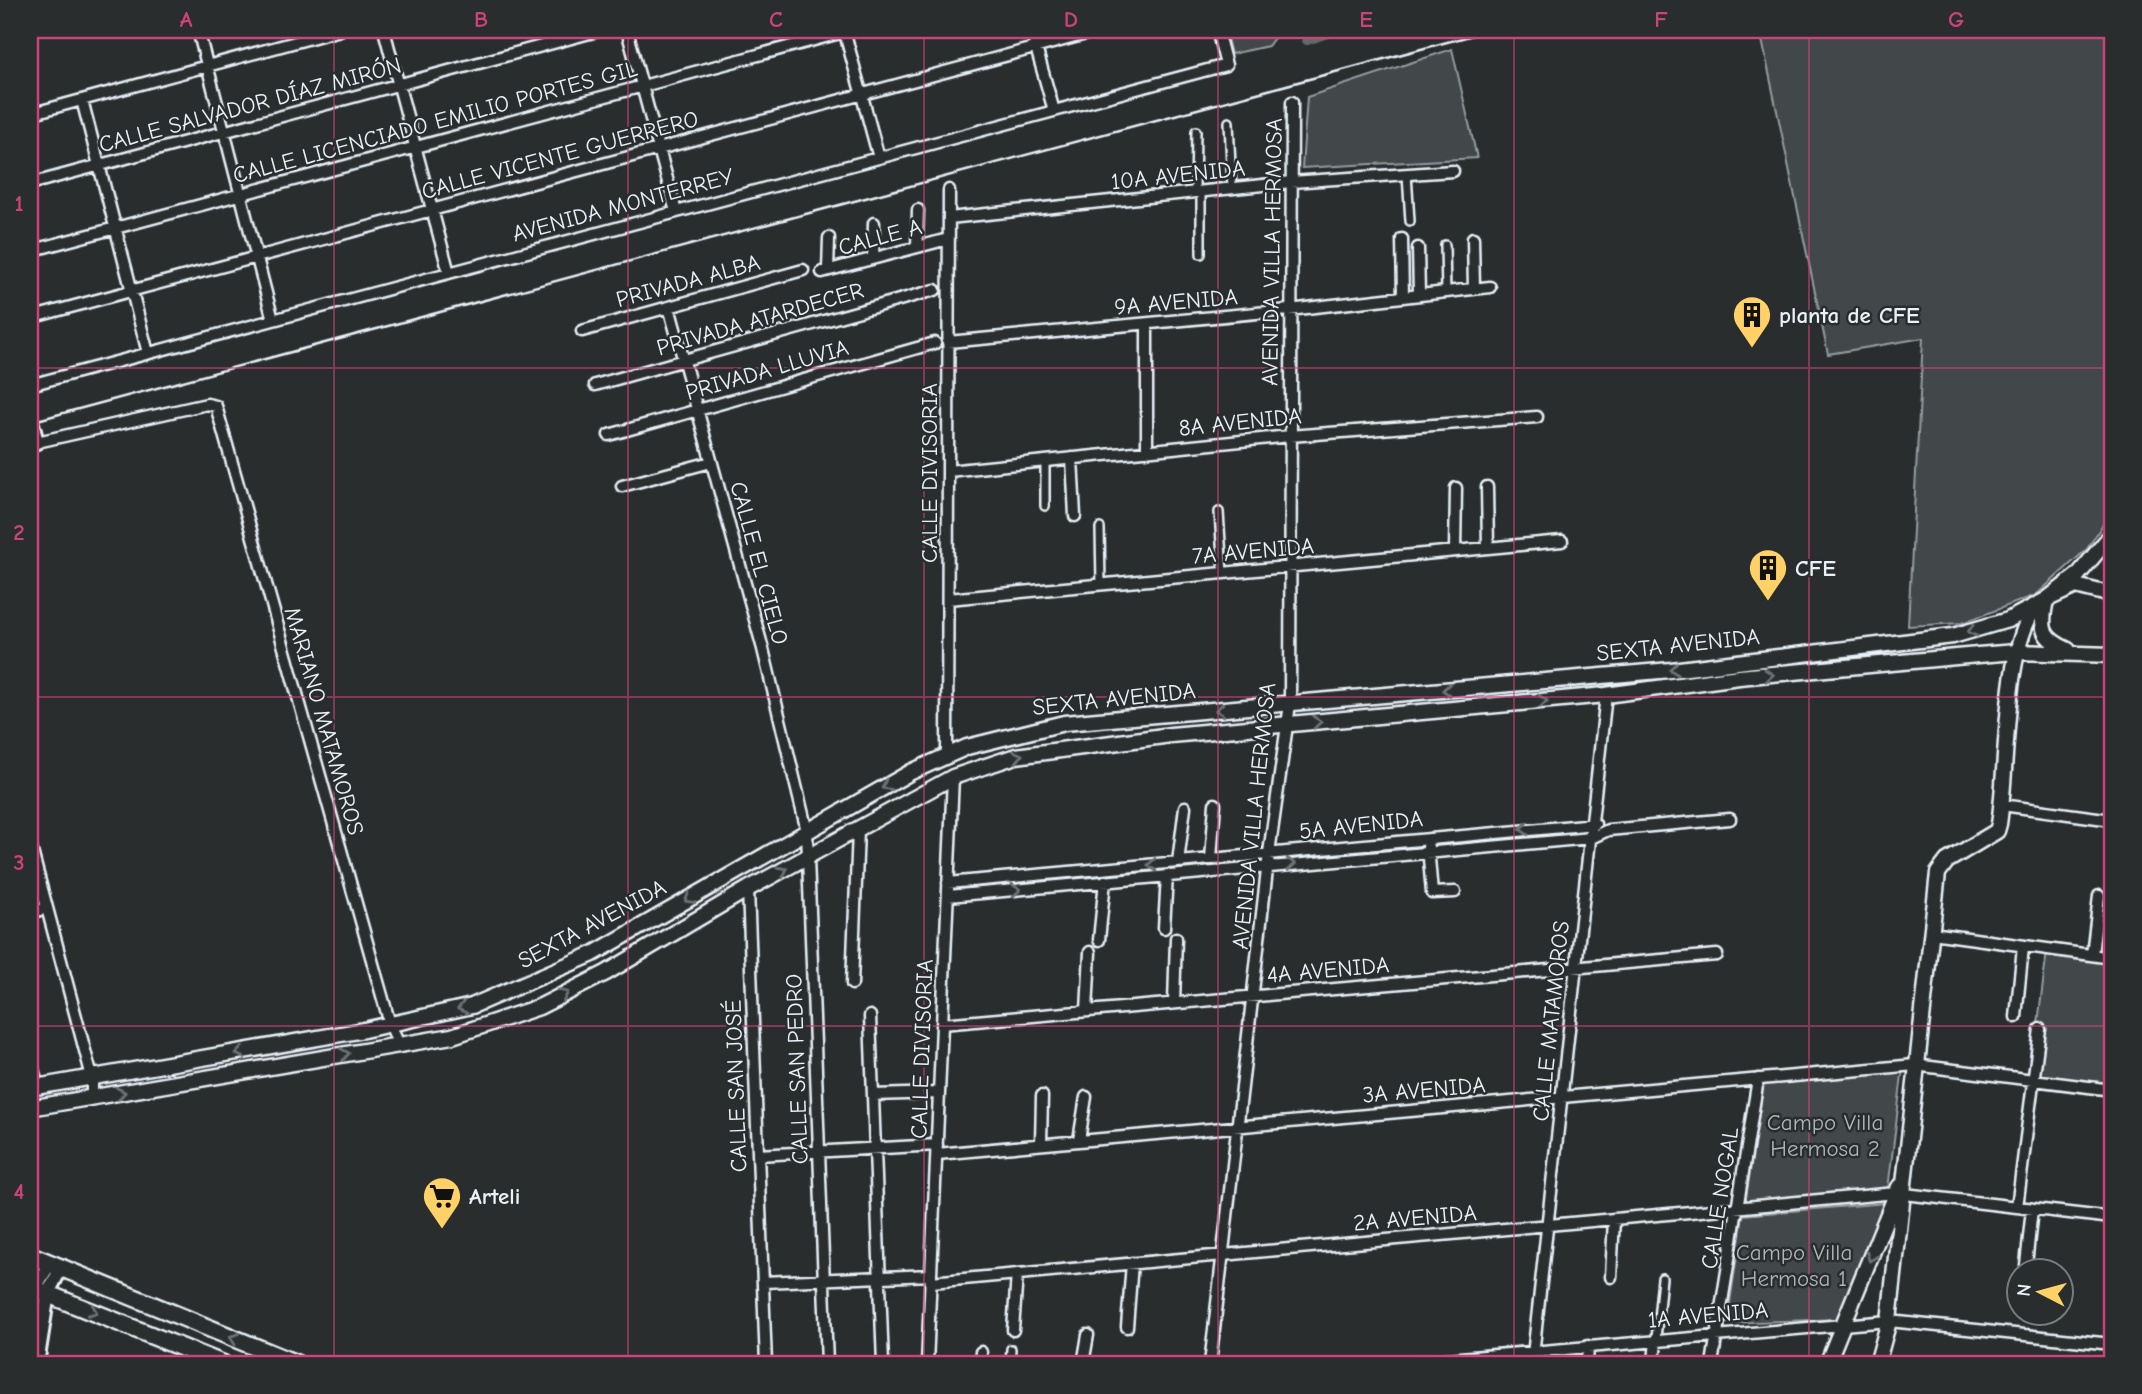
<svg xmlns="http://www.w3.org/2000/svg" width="2142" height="1394" viewBox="0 0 2142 1394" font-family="'Comic Neue',sans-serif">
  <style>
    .green { fill: #424648; stroke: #959ca0; stroke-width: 2 }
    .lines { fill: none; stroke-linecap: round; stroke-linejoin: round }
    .canal { stroke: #63686b; stroke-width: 10 }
    .pedestrian-casing { stroke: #e8f1f8; stroke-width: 12 }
    .minor-casing { stroke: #e8f1f8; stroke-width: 15 }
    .tertiary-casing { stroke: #e8f1f8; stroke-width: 18 }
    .secondary-casing { stroke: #e8f1f8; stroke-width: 19 }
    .primary-casing { stroke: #e8f1f8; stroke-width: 21 }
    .pedestrian { stroke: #2a2d2e; stroke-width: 7 }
    .minor { stroke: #2a2d2e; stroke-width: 10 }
    .tertiary { stroke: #2a2d2e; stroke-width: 12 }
    .secondary { stroke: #2a2d2e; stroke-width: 14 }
    .primary { stroke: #2a2d2e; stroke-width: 16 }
    .rail { stroke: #e8f1f8; stroke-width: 2.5 }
    .oneway { stroke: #6c7275 }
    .grid { fill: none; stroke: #ca437a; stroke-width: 2; stroke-opacity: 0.55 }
    .labels { text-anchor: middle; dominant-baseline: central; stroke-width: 5; stroke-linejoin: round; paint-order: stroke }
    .street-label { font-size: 23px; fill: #e8f1f8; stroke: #2a2d2e }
    .poi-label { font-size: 23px; font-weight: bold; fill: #e8f1f8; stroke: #2a2d2e; text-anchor: start }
    .park-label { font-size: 23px; fill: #aeb5ba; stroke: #2a2d2e }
    .neatline { fill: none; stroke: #ca437a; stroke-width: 2.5 }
    .grid-label { font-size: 23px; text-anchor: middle; font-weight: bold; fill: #ca437a }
  </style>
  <rect width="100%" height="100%" fill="#2a2d2e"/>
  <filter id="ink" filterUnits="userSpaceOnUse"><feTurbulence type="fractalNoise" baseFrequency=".0143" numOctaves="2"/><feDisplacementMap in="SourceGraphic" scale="14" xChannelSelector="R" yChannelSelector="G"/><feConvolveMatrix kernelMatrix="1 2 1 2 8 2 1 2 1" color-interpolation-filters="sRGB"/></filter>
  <g filter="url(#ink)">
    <path class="green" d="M1225,30H1298L1274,38L1268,46L1231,54Z
      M1760,30H2112V510L2087,549L2036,595L1962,623L1908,626L1923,338L1828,354Z
      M1452,49L1477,158L1302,168L1307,97Z
      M2047,950L2112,960V1090L2031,1081Z
      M1903,1067L1888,1189L1745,1204L1764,1082Z
      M1886,1203L1841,1319L1727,1323L1743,1215Z"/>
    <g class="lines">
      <path class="canal" d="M1307,40L1336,30"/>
      <g class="pedestrian-casing">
        <path id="pedestrian" d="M1229,122L1232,188
          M1407,174L1410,221
          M1195,192L1196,131
          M1201,192V254
          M1445,245L1446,292
          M1045,461V506
          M1219,512L1223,573
          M1100,528L1101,585
          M1656,1339L1662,1278
          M1010,1364L1011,1349"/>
      </g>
      <g class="minor-casing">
        <path id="minor" d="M198,30L273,320
          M384,30L449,273
          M627,30L676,212
          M844,30L879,158
          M1031,30L1054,111
          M82,100L148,353
          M30,114L340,30
          M30,184L601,30
          M949,218L1291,182L1453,171
          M1473,238L1474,289
          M1402,239L1403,297
          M917,247L918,210
          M1418,248L1419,295
          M30,251L851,30
          M873,258L874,223
          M828,270L829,238
          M822,272L948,239
          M669,307L763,649L807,831L827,1364
          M30,318L1101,30
          M582,331L803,270
          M948,342L1289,310L1490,287
          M30,385L1226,65L1217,30
          M595,385L935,290
          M609,435L935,343
          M37,442L207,404L216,406L390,1024L399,1045
          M1147,451V324
          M1072,458L1075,516
          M948,471L1290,436L1537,417
          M622,486L711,462
          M1487,487L1488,548
          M1455,551L1456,488
          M948,599L1562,541
          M947,756L949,190
          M2002,805L2112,820
          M30,844L92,1077V1098
          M1428,847L1432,893L1455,892
          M1211,859L1215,804
          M1178,862L1185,807
          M948,883L1595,824
          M748,889L766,1364
          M948,896L1591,838L1608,830L1730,819
          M30,913L47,908
          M1164,928L1167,875
          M1932,933L2112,958
          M1099,940L1105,881
          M2092,955L2099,896
          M852,984L858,830
          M1174,1003L1176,938
          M1087,1011L1090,952
          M870,1016L883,1364
          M2016,1017L2023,947
          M942,1024L1717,955
          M873,1095L939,1093
          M1079,1140L1086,1097
          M1041,1144L1042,1096
          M937,1154L1915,1065L2112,1090
          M758,1155L937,1145
          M2017,1207L2040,1029
          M2026,1265L2032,1209
          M1611,1277L1614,1219
          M763,1282L931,1275
          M931,1282L1896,1193L2112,1218
          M1127,1327L1132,1263
          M1013,1330L1017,1274
          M927,1364L953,777
          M980,1364L981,1352
          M1083,1364L1088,1335
          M1210,1364L1269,853L1290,704L1292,102
          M1391,1364L1889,1321L2112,1344
          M1532,1364L1606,695
          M1587,1364L1588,1346
          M1654,1364L1656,1339
          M1712,1364L1758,1079"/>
      </g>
      <g class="tertiary-casing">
        <path id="tertiary" d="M30,416L37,442L30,444
          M30,1063L36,1087
          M30,1323L34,1289L50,1263
          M37,1364L48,1293L62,1266"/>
      </g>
      <g class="secondary-casing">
        <path id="secondary" d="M2068,650C2041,638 2040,628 2046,600L2076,586L2112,595
          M30,1088L364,1030L472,1006L593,954L911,772L967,747L1064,723L1671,670L1953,636L2008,620L2046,600L2078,575L2112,534
          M30,1108L452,1036L539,1007L606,973L748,889L953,777L1016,756L1171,735L1606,695L1739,677L1978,655L2016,652L2112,655
          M1827,1364L1899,1187
          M1877,1364L1889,1321L1938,873L1947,861L1997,831L1999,824C2008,766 2003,652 2035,608"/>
      </g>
      <g class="primary-casing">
        <path id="primary" d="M30,1255L297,1364
          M30,1287L223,1364"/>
      </g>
      <use href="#pedestrian" class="pedestrian"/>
      <use href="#minor" class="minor"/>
      <use href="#tertiary" class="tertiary"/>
      <use href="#secondary" class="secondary"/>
      <use href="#primary" class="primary"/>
      <path class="rail" d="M30,422L1492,30"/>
    </g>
    <defs><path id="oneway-chevron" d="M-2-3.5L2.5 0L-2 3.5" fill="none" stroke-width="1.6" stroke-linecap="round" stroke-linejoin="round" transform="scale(1.75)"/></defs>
    <g class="oneway">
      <use href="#oneway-chevron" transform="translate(1972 631) rotate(166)"/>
      <use href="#oneway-chevron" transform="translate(1674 669) rotate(174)"/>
      <use href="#oneway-chevron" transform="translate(1769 675) rotate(-5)"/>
      <use href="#oneway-chevron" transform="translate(1447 690) rotate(175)"/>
      <use href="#oneway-chevron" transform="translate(1543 701) rotate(-5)"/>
      <use href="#oneway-chevron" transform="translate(1220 710) rotate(175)"/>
      <use href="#oneway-chevron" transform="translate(1317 722) rotate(-5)"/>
      <use href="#oneway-chevron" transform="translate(1018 756) rotate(-13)"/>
      <use href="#oneway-chevron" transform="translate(886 786) rotate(151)"/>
      <use href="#oneway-chevron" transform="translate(1524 829) rotate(175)"/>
      <use href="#oneway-chevron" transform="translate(1291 864) rotate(-5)"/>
      <use href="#oneway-chevron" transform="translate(1152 865) rotate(175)"/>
      <use href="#oneway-chevron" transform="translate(783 871) rotate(-28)"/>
      <use href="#oneway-chevron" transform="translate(1016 890) rotate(-5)"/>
      <use href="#oneway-chevron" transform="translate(689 899) rotate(150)"/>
      <use href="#oneway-chevron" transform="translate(564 994) rotate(-26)"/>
      <use href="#oneway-chevron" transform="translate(462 1008) rotate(166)"/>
      <use href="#oneway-chevron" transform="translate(240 1053) rotate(169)"/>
      <use href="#oneway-chevron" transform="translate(345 1054) rotate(-10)"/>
      <use href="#oneway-chevron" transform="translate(121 1093) rotate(-10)"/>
      <use href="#oneway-chevron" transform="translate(1871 1257) rotate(111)"/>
      <use href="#oneway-chevron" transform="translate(93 1311) rotate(22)"/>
      <use href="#oneway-chevron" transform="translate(234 1338) rotate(-158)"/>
    </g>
  </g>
  <path class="grid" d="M334,30V1364M628,30V1364M924,30V1364M1218,30V1364M1514,30V1364M1809,30V1364M30,368H2112M30,697H2112M30,1026H2112"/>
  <defs>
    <g id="building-pin" transform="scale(2.0125)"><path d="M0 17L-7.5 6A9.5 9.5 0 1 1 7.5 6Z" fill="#ffd166" stroke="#2a2d2e"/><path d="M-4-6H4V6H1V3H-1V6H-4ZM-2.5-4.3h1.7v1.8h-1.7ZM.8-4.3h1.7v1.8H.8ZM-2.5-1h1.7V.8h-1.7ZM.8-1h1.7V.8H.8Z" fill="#111"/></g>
    <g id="supermarket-pin" transform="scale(2.0125)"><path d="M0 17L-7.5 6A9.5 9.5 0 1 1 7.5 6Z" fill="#ffd166" stroke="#2a2d2e"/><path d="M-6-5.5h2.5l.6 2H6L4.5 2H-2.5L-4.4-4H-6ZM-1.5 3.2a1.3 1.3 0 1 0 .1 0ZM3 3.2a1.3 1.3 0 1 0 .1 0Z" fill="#111"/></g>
  </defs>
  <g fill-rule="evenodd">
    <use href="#building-pin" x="1752" y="315"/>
    <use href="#building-pin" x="1768" y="568"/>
    <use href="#supermarket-pin" x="442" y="1196"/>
  </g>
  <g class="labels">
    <g class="street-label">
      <text transform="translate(250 105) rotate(-15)">CALLE SALVADOR DÍAZ MIRÓN</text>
      <text transform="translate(435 122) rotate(-15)">CALLE LICENCIADO EMILIO PORTES GIL</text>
      <text transform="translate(560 155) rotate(-15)">CALLE VICENTE GUERRERO</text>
      <text transform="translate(1178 175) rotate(-6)">10A AVENIDA</text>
      <text transform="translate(623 205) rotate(-15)">AVENIDA MONTERREY</text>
      <text transform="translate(880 237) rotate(-15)">CALLE A</text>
      <text transform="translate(1272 252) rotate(-89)">AVENIDA VILLA HERMOSA</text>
      <text transform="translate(688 281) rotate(-15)">PRIVADA ALBA</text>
      <text transform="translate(1176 302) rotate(-5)">9A AVENIDA</text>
      <text transform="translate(760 319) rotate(-16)">PRIVADA ATARDECER</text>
      <text transform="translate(767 370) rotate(-16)">PRIVADA LLUVIA</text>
      <text transform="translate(1240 422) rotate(-6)">8A AVENIDA</text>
      <text transform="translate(929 473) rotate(-90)">CALLE DIVISORIA</text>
      <text transform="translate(1253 551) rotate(-5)">7A AVENIDA</text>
      <text transform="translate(759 563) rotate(75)">CALLE EL CIELO</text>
      <text transform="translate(1678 645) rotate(-6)">SEXTA AVENIDA</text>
      <text transform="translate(1114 699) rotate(-6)">SEXTA AVENIDA</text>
      <text transform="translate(324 721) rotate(74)">MARIANO MATAMOROS</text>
      <text transform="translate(1254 816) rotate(-84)">AVENIDA VILLA HERMOSA</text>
      <text transform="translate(1361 825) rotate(-6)">5A AVENIDA</text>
      <text transform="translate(592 924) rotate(-28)">SEXTA AVENIDA</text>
      <text transform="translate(1328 970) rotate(-5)">4A AVENIDA</text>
      <text transform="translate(1551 1021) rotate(-84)">CALLE MATAMOROS</text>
      <text transform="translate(922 1049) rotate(-88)">CALLE DIVISORIA</text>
      <text transform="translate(797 1069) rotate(-92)">CALLE SAN PEDRO</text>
      <text transform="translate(736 1086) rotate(-92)">CALLE SAN JOSÉ</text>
      <text transform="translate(1424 1090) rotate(-5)">3A AVENIDA</text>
      <text transform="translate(1720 1198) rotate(-81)">CALLE NOGAL</text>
      <text transform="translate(1415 1218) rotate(-5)">2A AVENIDA</text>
      <text transform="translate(1708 1315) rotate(-5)">1A AVENIDA</text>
    </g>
    <g class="poi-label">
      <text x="1779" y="315">planta de CFE</text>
      <text x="1795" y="568">CFE</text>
      <text x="469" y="1196">Arteli</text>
    </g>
    <g class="park-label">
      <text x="1825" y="1122">Campo Villa<tspan x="1825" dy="26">Hermosa 2</tspan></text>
      <text x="1794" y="1252">Campo Villa<tspan x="1794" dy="26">Hermosa 1</tspan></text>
    </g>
  </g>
  <rect width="2142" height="1394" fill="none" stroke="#2a2d2e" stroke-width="77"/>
  <g transform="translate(2040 1292) rotate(276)"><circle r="33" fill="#2a2d2e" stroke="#767b7f" stroke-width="2"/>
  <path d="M0-5L12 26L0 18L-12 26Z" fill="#ffd166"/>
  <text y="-10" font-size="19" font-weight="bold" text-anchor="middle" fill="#e8f1f8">N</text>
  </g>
  <rect x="38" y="38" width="2066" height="1318" class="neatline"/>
  <g class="grid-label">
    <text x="186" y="27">A</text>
    <text x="481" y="27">B</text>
    <text x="776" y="27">C</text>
    <text x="1071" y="27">D</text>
    <text x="1366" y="27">E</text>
    <text x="1661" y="27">F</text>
    <text x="1956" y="27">G</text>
    <text x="19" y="211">1</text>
    <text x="19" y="540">2</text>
    <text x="19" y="870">3</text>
    <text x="19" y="1199">4</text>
  </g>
</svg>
